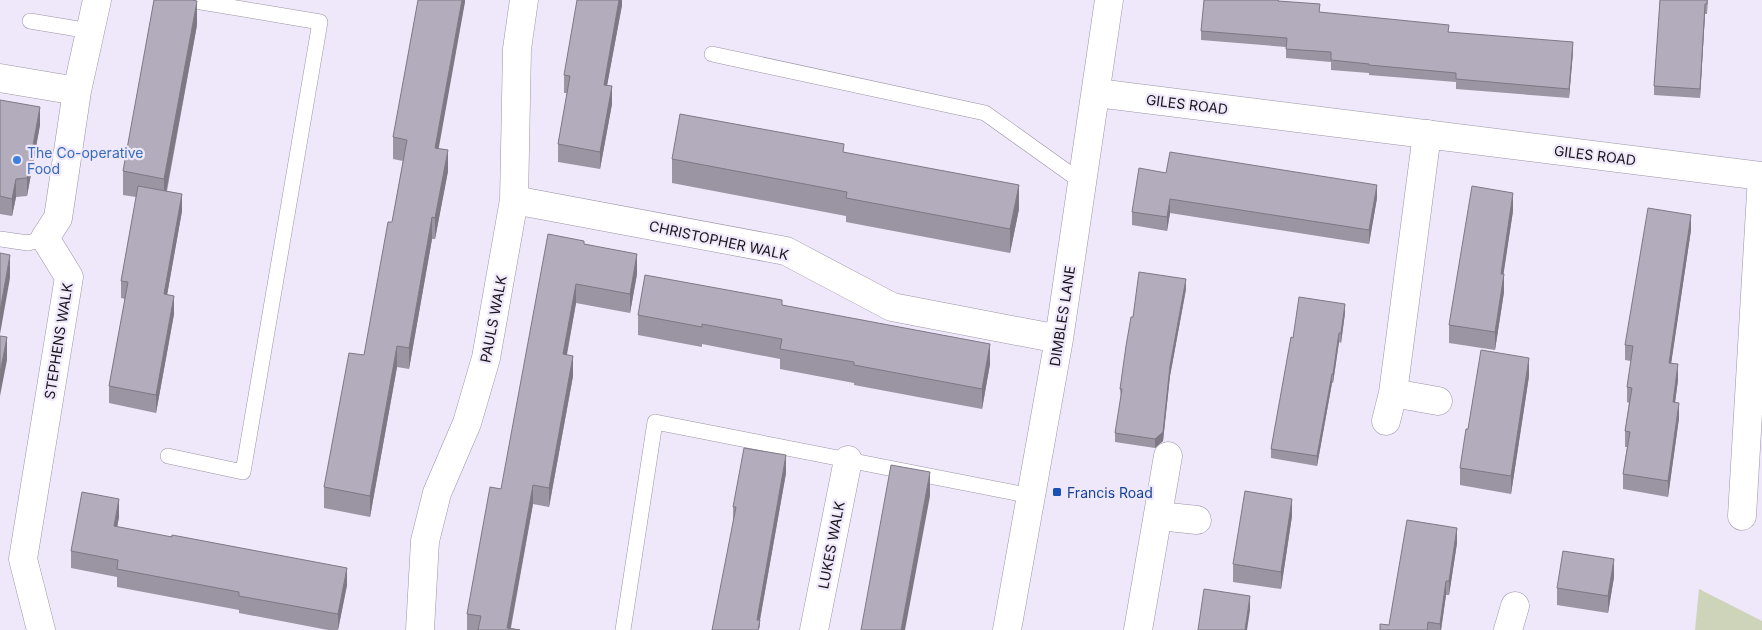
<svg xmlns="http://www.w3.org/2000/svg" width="1762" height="630" viewBox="0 0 1762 630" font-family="Inter,sans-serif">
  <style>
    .green { fill: #cdd4b9 }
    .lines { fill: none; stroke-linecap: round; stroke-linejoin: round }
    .lane-casing { stroke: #9b94a5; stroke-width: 16 }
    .street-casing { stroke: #9b94a5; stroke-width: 29 }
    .lane { stroke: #fff; stroke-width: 15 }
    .street { stroke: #fff; stroke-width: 28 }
    .wall { fill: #9a94a3 }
    .shaded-wall { fill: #7d7884 }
    .building { fill: #b3acbd; stroke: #7d7884 }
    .shop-dot { fill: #3f7fe0; stroke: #efe7fa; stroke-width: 2 }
    .transit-dot { fill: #1a4fb4; stroke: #efe7fa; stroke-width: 2 }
    .labels { text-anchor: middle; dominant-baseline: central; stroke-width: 4.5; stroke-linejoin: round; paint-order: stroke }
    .street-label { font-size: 14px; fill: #17141a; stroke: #efe7fa }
    .shop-label { font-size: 14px; fill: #366cbe; stroke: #efe7fa; text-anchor: start }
    .transit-label { font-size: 14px; fill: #164399; stroke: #efe7fa; text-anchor: start }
  </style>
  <rect width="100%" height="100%" fill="#efe7fa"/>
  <path class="green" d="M1699,589L1762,621V630H1695Z"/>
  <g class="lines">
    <g class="lane-casing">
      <path id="lane" d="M30,21L90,31
        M712,54L985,113L1083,183
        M0,239L28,243L45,238
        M168,456L243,472L320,22L189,0
        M623,630L655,422L1031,496"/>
    </g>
    <g class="street-casing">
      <path id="street" d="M0,78L77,91
        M1097,93L1762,176
        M514,200L786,251L892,307L1059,339
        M1393,393L1438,401
        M1386,421L1393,393L1427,134
        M1159,516L1197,520
        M1742,516L1762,176
        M41,630L23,559L69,277L45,238L58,218L77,91L97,0
        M420,630L425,541L437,493L467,423L486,358L514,200L517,49L524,0
        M814,630L848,460
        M1007,630L1059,339L1109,0
        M1138,630L1168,456
        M1508,630L1515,606"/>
    </g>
    <use href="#lane" class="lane"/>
    <use href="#street" class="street"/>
  </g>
  <path class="wall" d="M465,0L438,148L448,171L435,239H432L409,369L397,367L370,517L324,508V487L364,355L392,222L403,161L393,159V137Z
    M622,0V5L607,85L612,104L600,169L558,162V144L567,93H564V75Z
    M1204,0H1279L1278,1L1320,12L1449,32L1573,52L1569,98L1456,89V82L1369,75V73L1331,70V62L1286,58V47L1201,40V31Z
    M1660,0H1708L1707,14H1705L1700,98L1654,95V86Z
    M197,25L167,191L182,211L167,295L174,314L156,413L109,403V386L125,299L121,298V281L136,197L123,195V171Z
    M0,100L40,125L27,196L16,197L12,216L0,214Z
    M844,152L1019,209L1010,253L846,222V216L672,183V159Z
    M1166,173L1377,198L1369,244L1170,213L1167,231L1132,225V212Z
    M1513,211L1503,274L1504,292L1495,350L1449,343V325Z
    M1691,230L1671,363L1678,380L1675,402L1679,418L1668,497L1623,489V474L1627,447H1625V431L1629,403L1627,402V387L1631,361L1625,360V345Z
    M584,244L637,274L630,313L576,303L567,355L573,376L549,507L533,504L511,628L520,630H467V614L501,489Z
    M1186,289L1170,376L1163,441L1155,448L1115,442V433L1121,398L1120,389L1133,317Z
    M1345,313L1341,343L1339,342L1333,383H1332L1317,466L1271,458V449L1293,338Z
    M638,315L990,364L982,409L854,385V383L780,369V359L702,344V347L638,335Z
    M1529,376L1511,494L1460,485V468L1468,429Z
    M786,473L760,620V630L733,520V507Z
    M1292,516L1281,589L1233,582V564Z
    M119,517L117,527L347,585L338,630H328L239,613V610L117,587V577L71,568V551Z
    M1457,543L1449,595H1446L1441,630H1380L1389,625Z
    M1614,577L1608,613L1557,605V588Z"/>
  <path class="shaded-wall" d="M462,0H465V2L435,169V148Z
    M619,0H622V5L604,102V85Z
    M197,1V25L164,203V179Z
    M1705,4V14L1700,98V89Z
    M1573,42V52L1569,98V89Z
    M612,86V104L600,169V152Z
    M40,107V125L27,196V178Z
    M448,150V171L435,239V218Z
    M16,179V197L12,216V199Z
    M1019,185V209L1010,253V229Z
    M1377,185V198L1369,244V230Z
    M1513,193V211L1501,291V274Z
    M182,194V211L164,312V294Z
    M1170,199V213L1167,231V217Z
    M1691,215V230L1669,378V363Z
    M432,217V239L409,369V348Z
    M637,254V274L630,313V294Z
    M10,255V278L0,334V311Z
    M1504,274V292L1495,350V332Z
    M1186,279V289L1170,376L1163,441L1155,448V439L1170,366Z
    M576,284V303L563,374V354Z
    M174,296V314L156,413V395Z
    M1345,304V313L1341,343V333Z
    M1339,333V342L1333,383V374Z
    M7,337V360L0,396V373Z
    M990,344V364L982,409V389Z
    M397,346V367L370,517V496Z
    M573,356V376L549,507V488Z
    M1529,358V376L1511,494V476Z
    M1678,364V380L1673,418V402Z
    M1332,374V383L1317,466V456Z
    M1679,403V418L1668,497V481Z
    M786,455V473L758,630L757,620Z
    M930,472V496L905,630H901Z
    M533,485V504L510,630L507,628Z
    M119,499V517L114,544V526Z
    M1292,499V516L1281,589V572Z
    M1457,528V543L1449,595V581Z
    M1614,559V577L1608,613V596Z
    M347,568V585L338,630V614Z
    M1446,581V595L1441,630H1440V624Z
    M1250,596V610L1247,630H1245Z"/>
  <path class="building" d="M154,0H192L197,1L164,179L123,171Z
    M418,0H462L435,148L448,150L435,218L432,217L409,348L397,346L370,496L324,487L349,353L364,355L388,222H392L407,140L393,137Z
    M577,0H619L604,85L612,86L600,152L558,144L570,76L564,75Z
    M1204,0H1278V1L1320,4L1319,12L1449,25L1448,32L1573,42L1569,89L1456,79V73L1369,65V64L1331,60V52L1286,49L1287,38L1201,31Z
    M1660,0H1707V4H1705L1700,89L1654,86Z
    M0,100L40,107L27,178L16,179L12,199L0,196Z
    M680,114L844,144L843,152L1019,185L1010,229L846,198L847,192L672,159Z
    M1170,152L1377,185L1369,230L1170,199L1167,217L1132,212L1139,168L1166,173Z
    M138,186L182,194L164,294L174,296L156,395L109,386L128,282L121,281Z
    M1472,186L1513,193L1501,274H1504L1495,332L1449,325Z
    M1648,208L1691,215L1669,363L1678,364L1673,402L1679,403L1668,481L1623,474L1630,432L1625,431L1632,388L1627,387L1633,346L1625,345Z
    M548,234L584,241V244L637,254L630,294L576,284L563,354L573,356L549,488L533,485L507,628L520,630H478L481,616L467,614L490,487L501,489Z
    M0,253L10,255L0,311Z
    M1139,272L1186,279L1170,366L1163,432L1155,439L1115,433L1122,389H1120L1126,346L1131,317H1133Z
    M645,275L782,300V305L990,344L982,389L854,365V362L780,349L782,339L702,324V327L638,315Z
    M1299,297L1345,304L1341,333H1339L1333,374H1332L1317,456L1271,449L1291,337L1293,338Z
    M0,336L7,337L0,373Z
    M1481,350L1529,358L1511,476L1460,468L1466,429H1468Z
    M744,448L786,455L757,620H760L758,630H712L736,507H733Z
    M891,465L930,472L901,630H861Z
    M1245,491L1292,499L1281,572L1233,564Z
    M82,492L119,499L114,526L172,537V535L347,568L338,614L239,596V592L117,569L118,560L71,551Z
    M1407,520L1457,528L1449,581H1446L1440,624L1428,622L1427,630H1380V624L1389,625Z
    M1563,551L1614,559L1608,596L1557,588Z
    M1204,589L1250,596L1245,630H1198Z"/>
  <circle class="shop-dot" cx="17" cy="160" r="5"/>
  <rect class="transit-dot" x="1052" y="487" width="10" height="10" rx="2.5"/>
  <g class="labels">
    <g class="street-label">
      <text transform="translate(1187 104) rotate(7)">GILES ROAD</text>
      <text transform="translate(1595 155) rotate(7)">GILES ROAD</text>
      <text transform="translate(719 240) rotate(12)">CHRISTOPHER WALK</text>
      <text transform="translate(1062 316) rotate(-81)">DIMBLES LANE</text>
      <text transform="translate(493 319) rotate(-79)">PAULS WALK</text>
      <text transform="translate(58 341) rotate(-81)">STEPHENS WALK</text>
      <text transform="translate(831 545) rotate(-79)">LUKES WALK</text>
    </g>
    <g class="shop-label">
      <text x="27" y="152">The Co-operative<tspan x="27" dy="16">Food</tspan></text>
    </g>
    <g class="transit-label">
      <text x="1067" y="492">Francis Road</text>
    </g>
  </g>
</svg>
